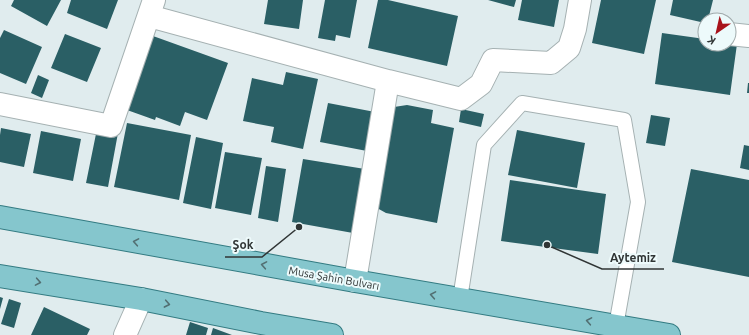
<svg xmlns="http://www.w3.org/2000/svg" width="749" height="335" viewBox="0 0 749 335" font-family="Ubuntu,sans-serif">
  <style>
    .building { fill: #2a5f65 }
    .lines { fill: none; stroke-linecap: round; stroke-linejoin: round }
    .lane-casing { stroke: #a5b1b2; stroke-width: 16 }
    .street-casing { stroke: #a5b1b2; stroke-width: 24 }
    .primary-casing { stroke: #337b82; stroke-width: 24 }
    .lane { stroke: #fff; stroke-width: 14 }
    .street { stroke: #fff; stroke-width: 22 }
    .primary { stroke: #85c6cd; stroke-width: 22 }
    .oneway { stroke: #526f72 }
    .labels { text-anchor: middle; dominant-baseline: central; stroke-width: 4; stroke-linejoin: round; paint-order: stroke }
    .street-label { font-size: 11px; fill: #303535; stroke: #edfafb }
    .leader { fill: none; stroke: #303535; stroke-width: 1.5 }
    .callout-dot { fill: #303535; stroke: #edfafb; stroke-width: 1.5 }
    .callout-label { font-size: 12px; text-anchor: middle; font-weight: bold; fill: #303535; stroke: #edfafb; stroke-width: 4; stroke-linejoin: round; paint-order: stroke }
  </style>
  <rect width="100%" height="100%" fill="#e0ecee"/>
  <path class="building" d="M14,0H61L47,26L11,6Z
    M71,0H118L107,29L67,13Z
    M268,0H303L299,29L264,24Z
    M325,0H357L350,38L336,35L335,41L318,38Z
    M378,0H388L458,16L447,66L368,48Z
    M488,0H516L514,7Z
    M522,0H559L554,27L518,20Z
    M601,0H656L644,54L592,43Z
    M673,0H713L708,20H705V23L670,15Z
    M4,30L42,47L26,84L0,73V38Z
    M662,33L705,39V44H737L730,95L655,84Z
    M65,34L101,48L87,82L51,68Z
    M153,36L228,63L207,120L185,112L180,126L156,117L155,120L127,110Z
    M286,72L318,79L303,149L271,142L274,127L243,121L252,78L283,85Z
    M38,75L49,80L42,98L31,93Z
    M748,83H749V93H747Z
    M328,103L375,112L367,151L320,142Z
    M407,105L433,110L431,123L454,128L437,223L386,213L377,208L394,107Z
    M461,109L484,114L481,127L459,122Z
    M651,115L670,118L665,146L646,143Z
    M127,123L191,135L179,200L114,187Z
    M1,128L31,134L24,167L0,162V135Z
    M97,129L118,133L108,187L86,183Z
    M517,130L585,143L577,188L508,175Z
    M41,131L81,139L73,181L33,173Z
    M196,137L223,143L211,209L183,203Z
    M744,145L749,146V170L740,168Z
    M225,152L262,158L251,215L215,208Z
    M303,159L365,169L353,233L292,222Z
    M266,166L286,169L278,222L258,218Z
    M691,169L749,180V277L672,262Z
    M510,180L606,194L598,254L501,241Z
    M0,297L3,298L0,309Z
    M9,299L21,303L14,328L1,324Z
    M44,307L90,329L87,335H31Z
    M190,322L208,328L206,335H186Z
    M213,328L232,335H211Z"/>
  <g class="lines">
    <g class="lane-casing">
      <path id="lane" d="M460,299L484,145L522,103L624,120L638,202L616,326"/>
    </g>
    <g class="street-casing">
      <path id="street" d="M149,16L388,81L461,99L481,84L493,60L551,63L569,48L575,29L580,0
        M729,34L749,36
        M0,104L111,126L154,0
        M355,281L388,81
        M125,335L141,299"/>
    </g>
    <g class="primary-casing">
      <path id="primary" d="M0,217L355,281L669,335
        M0,276L141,299L261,323L332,335"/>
    </g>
    <use href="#lane" class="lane"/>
    <use href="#street" class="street"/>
    <use href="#primary" class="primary"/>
  </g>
  <defs><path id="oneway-chevron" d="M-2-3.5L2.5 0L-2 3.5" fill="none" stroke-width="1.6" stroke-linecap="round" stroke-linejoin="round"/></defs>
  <g class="oneway">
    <use href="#oneway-chevron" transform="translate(136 242) rotate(-170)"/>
    <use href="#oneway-chevron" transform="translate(264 265) rotate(-170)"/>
    <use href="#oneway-chevron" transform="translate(38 282) rotate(10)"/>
    <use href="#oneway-chevron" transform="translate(433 295) rotate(-170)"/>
    <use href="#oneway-chevron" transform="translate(167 304) rotate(11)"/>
    <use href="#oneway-chevron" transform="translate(589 321) rotate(-170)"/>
  </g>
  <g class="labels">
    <g class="street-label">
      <text transform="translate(334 278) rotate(10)">Musa Şahin Bulvarı</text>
    </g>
  </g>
  <path class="leader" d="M299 227L262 257H225M547 245L602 269H664"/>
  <g class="callout-dot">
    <circle cx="299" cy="227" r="4"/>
    <circle cx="547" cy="245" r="4"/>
  </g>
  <g class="callout-label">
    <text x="243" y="249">Şok</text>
    <text x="633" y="262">Aytemiz</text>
  </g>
  <g transform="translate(717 32) rotate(214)"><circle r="19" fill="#edfafb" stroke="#a1abac"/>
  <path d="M0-3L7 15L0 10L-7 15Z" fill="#a8131b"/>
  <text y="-6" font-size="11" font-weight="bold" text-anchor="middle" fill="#303535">K</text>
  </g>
</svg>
